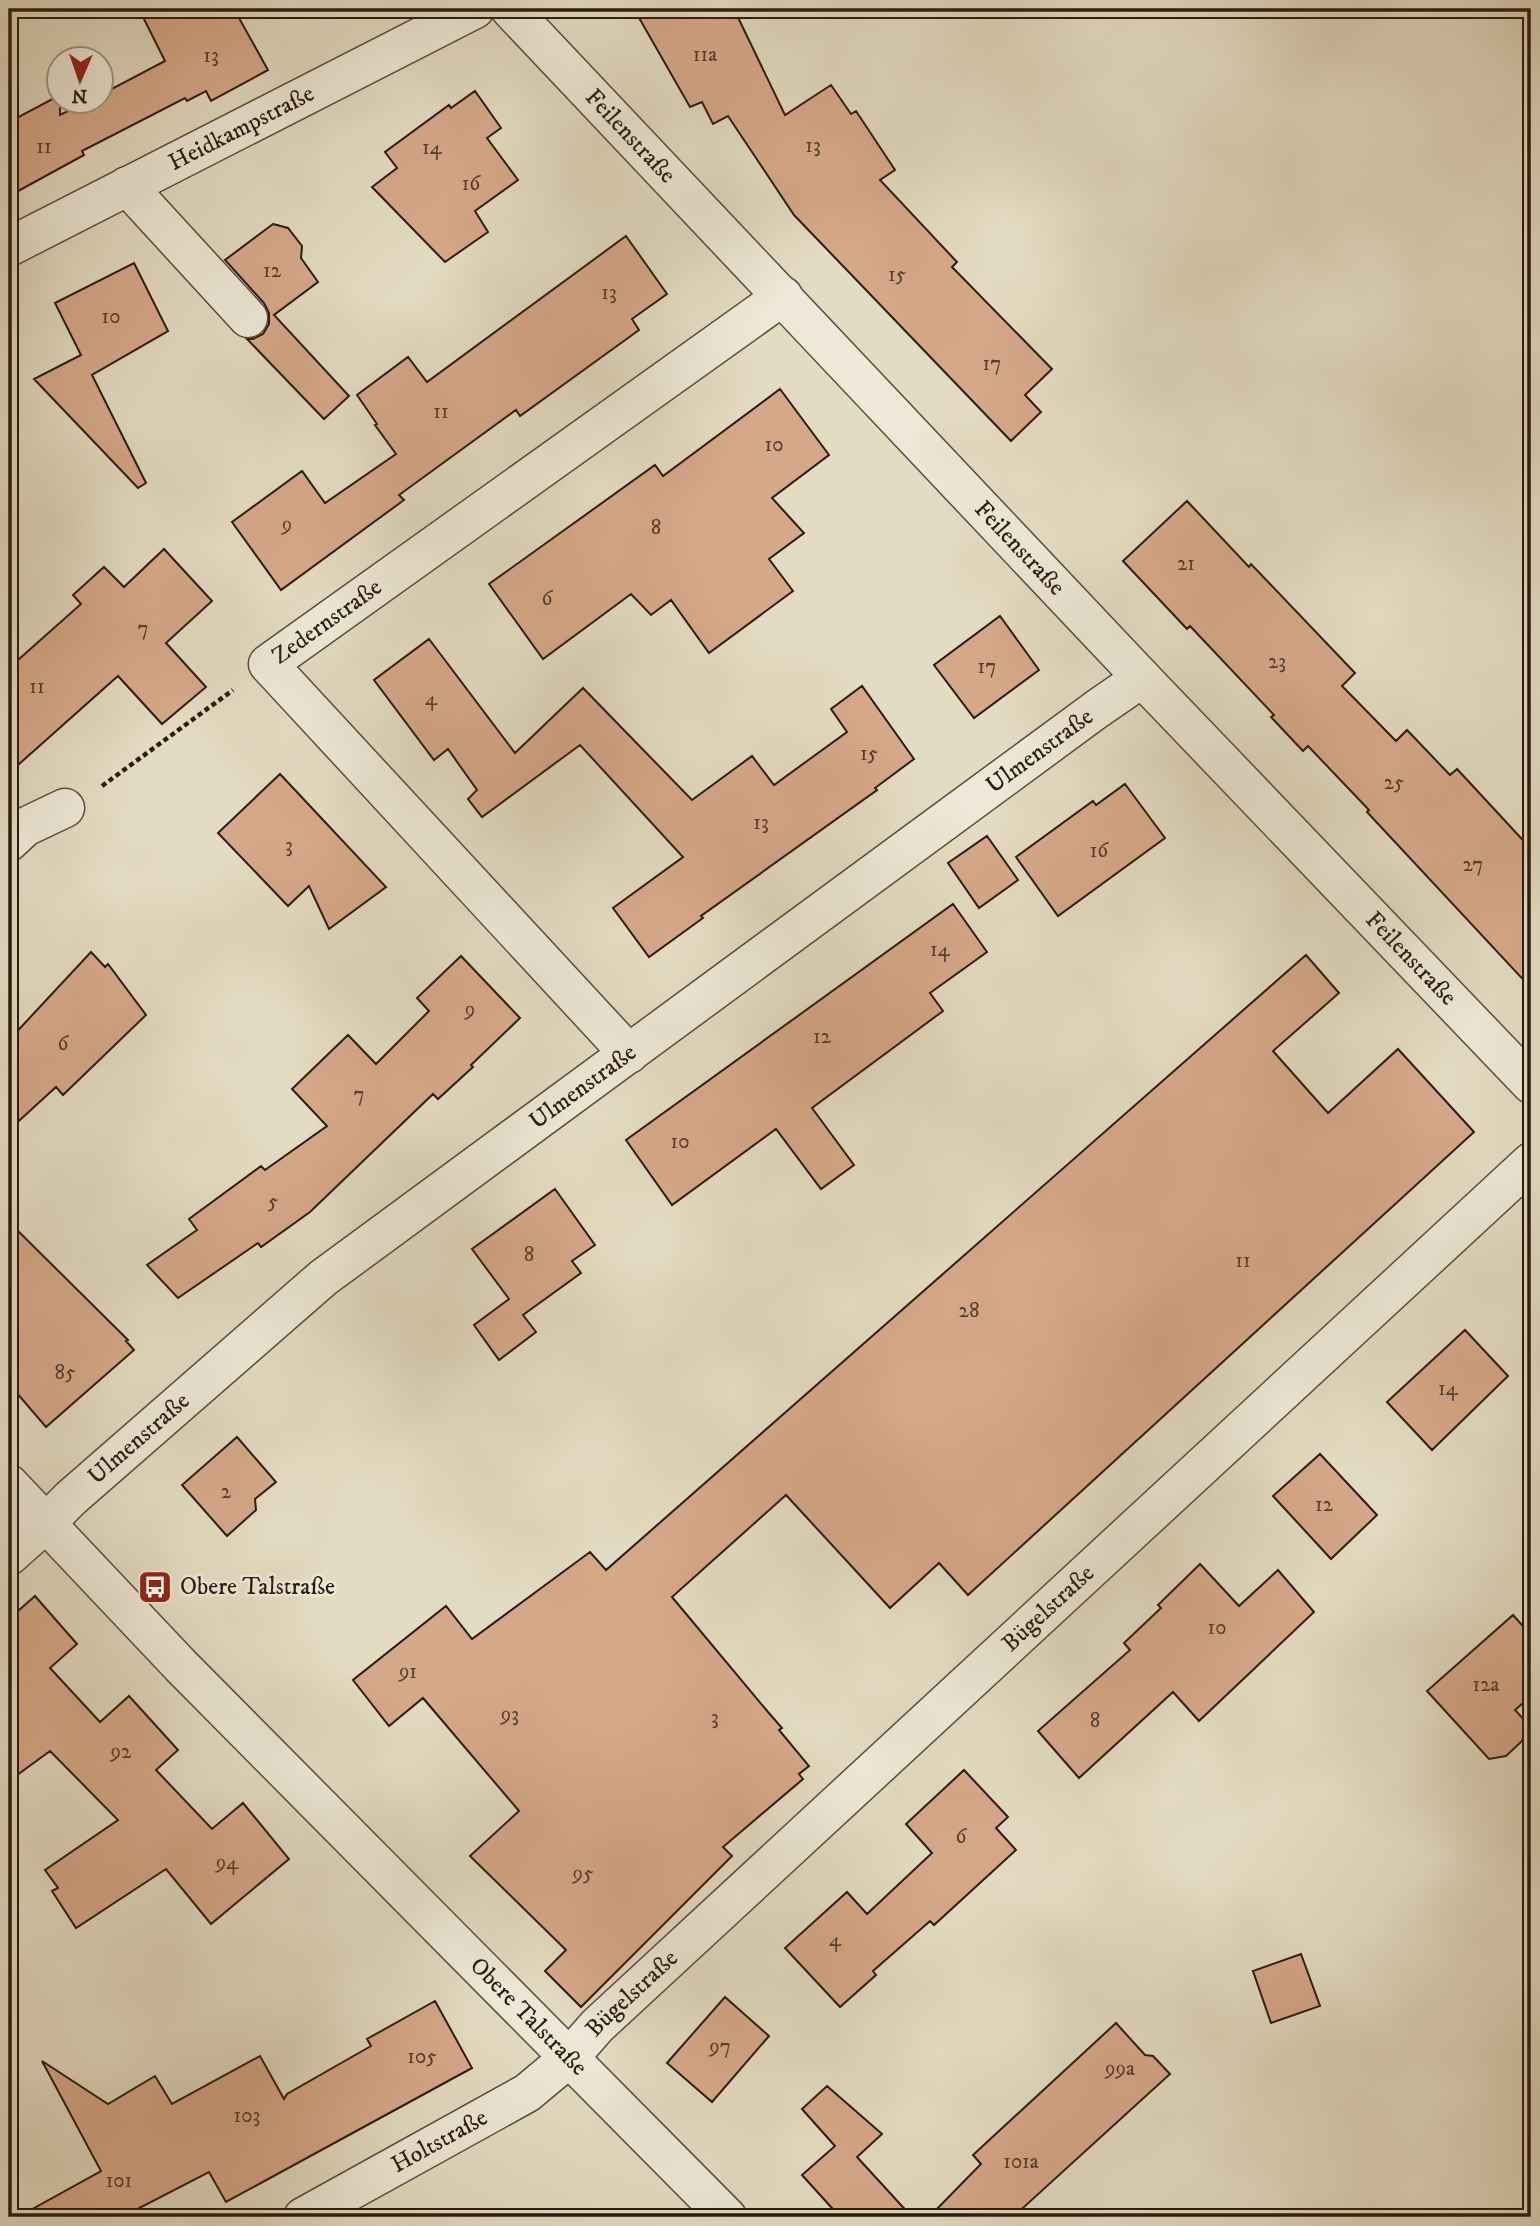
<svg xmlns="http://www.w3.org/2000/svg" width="1540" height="2226" viewBox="0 0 1540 2226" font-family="'IM FELL DW Pica',serif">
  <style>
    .building { fill: #d6a88a; stroke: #2c1b11; stroke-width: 2 }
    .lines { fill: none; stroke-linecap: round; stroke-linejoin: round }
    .minor-casing { stroke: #5a4b3d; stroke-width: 41 }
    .path { stroke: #2c1b11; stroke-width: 4.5; stroke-dasharray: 5 3.5; stroke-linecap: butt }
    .minor { stroke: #ede8d7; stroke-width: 38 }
    .labels { text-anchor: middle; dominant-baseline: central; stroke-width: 5; stroke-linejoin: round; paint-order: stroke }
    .number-label { font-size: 21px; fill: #563e2f }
    .street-label { font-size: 24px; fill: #2c1b11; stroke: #ede8d7 }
    .poi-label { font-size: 24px; fill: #2c1b11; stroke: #ede8d7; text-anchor: start }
  </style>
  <rect width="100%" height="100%" fill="#e3dbc2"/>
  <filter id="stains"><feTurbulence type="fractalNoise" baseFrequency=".00286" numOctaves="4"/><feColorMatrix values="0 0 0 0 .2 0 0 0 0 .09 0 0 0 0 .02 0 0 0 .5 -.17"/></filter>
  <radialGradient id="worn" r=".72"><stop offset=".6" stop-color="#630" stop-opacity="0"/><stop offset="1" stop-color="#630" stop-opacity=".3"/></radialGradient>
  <path class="building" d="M139,9H234L268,70L211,101L206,91L187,101L185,98L82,151L84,155L9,196V122L60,95V115L87,102H102V94L165,61Z
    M634,9H734L785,115L831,85L851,114L856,111L895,170L880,180L957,262L952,267L1052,369L1025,395L1041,412L1011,441L794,215L728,116L713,124L702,102L690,107Z
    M475,91L501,128L487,138L518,180L475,211L488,232L445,262L372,187L397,168L385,152L449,105L451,108Z
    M273,224L288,228L302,246L301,258L318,282L274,315L349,396L324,419L247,339H253L263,334L269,324V313L264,303L225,260Z
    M626,236L667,294L632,319L639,330L520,416L516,410L399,495L404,500L281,590L232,522L302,471L325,503L396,454L375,425L377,424L357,395L408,357L427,382Z
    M134,263L168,331L92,375L146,483L138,488L34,379L81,355L55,303Z
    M780,389L829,455L772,498L804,533L769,559L793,591L709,653L671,600L651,615L631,594L543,659L489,584L655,465L663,476Z
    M1187,501L1249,567L1251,564L1355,673L1342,686L1396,741L1407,730L1450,775L1457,769L1531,849V988L1367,812L1369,810L1308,746L1303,751L1271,717L1274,715L1190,626L1187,629L1123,561Z
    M164,549L212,601L166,643L206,687L162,724L118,676L9,773V668L81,604L73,595L104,567L124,587Z
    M1000,616L1039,670L974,718L934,665Z
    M429,639L515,753L583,688L692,800L752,756L774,785L847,732L831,709L862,686L914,759L875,788L877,790L701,916L703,918L649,957L613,908L683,857L580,745L482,817L468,799L477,790L448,749L434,760L374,680Z
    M280,774L386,887L329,929L309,886L288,906L218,833Z
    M1125,784L1165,838L1058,916L1016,857L1093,801L1096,805Z
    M987,836L1018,880L979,908L948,863Z
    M953,904L987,952L930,993L943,1011L812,1108L854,1165L821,1189L776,1129L672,1205L626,1140Z
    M91,952L105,967L108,964L146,1015L63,1095L56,1087L9,1130V1040Z
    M1306,955L1339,993L1273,1051L1328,1113L1398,1049L1474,1132L968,1595L939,1563L890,1608L786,1495L672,1597L768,1712L782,1728L779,1730L809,1766L799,1774L803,1779L723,1847L732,1856L581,2007L545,1971L566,1950L470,1856L519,1811L423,1698L389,1726L353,1680L446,1606L472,1639L590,1552L606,1570Z
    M461,956L520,1018L471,1065L473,1067L438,1099L433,1094L310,1212L261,1247L258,1243L178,1298L147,1265L197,1230L189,1219L261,1166L265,1170L327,1126L292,1089L348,1035L376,1064L429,1011L417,998Z
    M555,1189L595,1245L572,1261L581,1273L523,1315L536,1332L499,1360L474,1325L509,1299L472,1249Z
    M9,1222L128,1340L126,1341L134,1350L46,1427L9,1384Z
    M1465,1330L1508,1376L1432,1450L1387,1402Z
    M237,1437L276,1482L255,1499L256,1510L227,1536L182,1485Z
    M1320,1454L1377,1515L1331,1559L1273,1496Z
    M1200,1564L1239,1606L1278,1570L1314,1612L1199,1721L1173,1692L1079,1778L1038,1731L1130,1650L1124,1643L1161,1608L1158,1605Z
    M35,1596L77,1644L50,1668L100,1722L129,1696L178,1750L156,1770L212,1829L243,1803L289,1859L211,1924L166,1869L76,1928L52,1891L58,1888L45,1870L118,1820L50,1751L9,1781V1619Z
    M1513,1615L1531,1635V1696L1515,1710L1528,1724L1522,1741L1506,1756L1489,1759L1427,1691Z
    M964,1770L1008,1817L996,1828L1016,1850L934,1925L930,1921L873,1971L876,1975L840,2007L785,1948L847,1892L867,1914L932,1853L906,1824Z
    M1301,1954L1320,2006L1271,2023L1253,1971Z
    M725,1997L769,2036L712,2102L667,2063Z
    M435,2001L472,2068L226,2202L209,2172L122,2217H18L101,2171L42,2061L108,2104L155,2076L172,2104L260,2056L284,2099L287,2094L371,2046L367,2039Z
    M1116,2023L1145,2055L1153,2056L1170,2074L1013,2217H929L981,2164L973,2155Z
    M827,2086L882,2134L857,2157L912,2217H840L802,2175L835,2146L802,2109Z"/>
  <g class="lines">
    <g class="minor-casing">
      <g id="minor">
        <path id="s1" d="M510,9L1142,678L1531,1084"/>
        <path d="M127,186L248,318"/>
        <path id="s2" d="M9,247L475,9"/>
        <path d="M9,842L25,827L65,808"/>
        <path id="s3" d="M629,1054L268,664L783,296"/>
        <path id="s4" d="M9,1484L181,1666L727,2217"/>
        <path id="s5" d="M9,1556L46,1523L71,1498L323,1278L1097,709L1142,678"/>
        <path id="s6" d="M303,2217L527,2093L569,2058L597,2026L1531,1162"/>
      </g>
    </g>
    <path class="path" d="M102,786L233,690"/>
    <use href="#minor" class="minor"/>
  </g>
  <defs>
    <g id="bus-square" transform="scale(1.75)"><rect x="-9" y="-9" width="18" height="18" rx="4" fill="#8f2418" stroke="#ede8d7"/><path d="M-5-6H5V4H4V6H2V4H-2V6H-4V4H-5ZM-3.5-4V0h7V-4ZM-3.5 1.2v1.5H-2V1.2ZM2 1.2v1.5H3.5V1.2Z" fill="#fff"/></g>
  </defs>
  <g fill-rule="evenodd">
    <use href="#bus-square" x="155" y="1587"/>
  </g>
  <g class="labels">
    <g class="number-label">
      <text x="705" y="55">11a</text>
      <text x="211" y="56">13</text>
      <text x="813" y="146">13</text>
      <text x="44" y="147">11</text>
      <text x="432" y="148">14</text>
      <text x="471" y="184">16</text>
      <text x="272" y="271">12</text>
      <text x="897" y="275">15</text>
      <text x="609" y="293">13</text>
      <text x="111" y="317">10</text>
      <text x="992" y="364">17</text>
      <text x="441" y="412">11</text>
      <text x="774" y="445">10</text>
      <text x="287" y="525">9</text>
      <text x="656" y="528">8</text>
      <text x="1186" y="564">21</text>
      <text x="547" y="599">6</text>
      <text x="143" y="629">7</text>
      <text x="1277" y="662">23</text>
      <text x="987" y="667">17</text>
      <text x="37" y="687">11</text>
      <text x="431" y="699">4</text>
      <text x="869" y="754">15</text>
      <text x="1394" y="783">25</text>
      <text x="761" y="823">13</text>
      <text x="289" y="846">3</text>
      <text x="1099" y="851">16</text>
      <text x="1473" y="865">27</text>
      <text x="940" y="950">14</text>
      <text x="470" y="1010">9</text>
      <text x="822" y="1037">12</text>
      <text x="63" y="1044">6</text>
      <text x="359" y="1095">7</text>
      <text x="680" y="1142">10</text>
      <text x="273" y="1202">5</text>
      <text x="529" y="1255">8</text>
      <text x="1243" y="1261">11</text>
      <text x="969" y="1311">28</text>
      <text x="65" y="1373">85</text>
      <text x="1448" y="1389">14</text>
      <text x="226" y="1492">2</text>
      <text x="1324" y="1505">12</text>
      <text x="1217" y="1628">10</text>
      <text x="408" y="1672">91</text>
      <text x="1486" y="1685">12a</text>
      <text x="510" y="1715">93</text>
      <text x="715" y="1718">3</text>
      <text x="1095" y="1721">8</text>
      <text x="121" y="1752">92</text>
      <text x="961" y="1837">6</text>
      <text x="227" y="1863">94</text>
      <text x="583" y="1874">95</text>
      <text x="835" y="1940">4</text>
      <text x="720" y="2047">97</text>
      <text x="422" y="2057">105</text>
      <text x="1120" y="2069">99a</text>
      <text x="247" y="2116">103</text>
      <text x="1021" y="2162">101a</text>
      <text x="119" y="2181">101</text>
    </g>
    <g class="street-label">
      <text stroke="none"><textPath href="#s2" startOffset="261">Heidkampstraße</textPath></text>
      <text stroke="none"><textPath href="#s1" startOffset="175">Feilenstraße</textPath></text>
      <text stroke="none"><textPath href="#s1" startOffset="742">Feilenstraße</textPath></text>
      <text stroke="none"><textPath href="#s3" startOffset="604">Zedernstraße</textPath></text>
      <text stroke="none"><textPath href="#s5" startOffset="1309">Ulmenstraße</textPath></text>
      <text stroke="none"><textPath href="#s1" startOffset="1309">Feilenstraße</textPath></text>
      <text stroke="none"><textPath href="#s5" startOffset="742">Ulmenstraße</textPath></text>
      <text stroke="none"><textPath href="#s5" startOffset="175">Ulmenstraße</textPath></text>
      <text stroke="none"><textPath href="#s6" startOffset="968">Bügelstraße</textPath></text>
      <text stroke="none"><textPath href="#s6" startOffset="401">Bügelstraße</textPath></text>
      <text stroke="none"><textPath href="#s4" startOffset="744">Obere Talstraße</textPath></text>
      <text stroke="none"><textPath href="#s6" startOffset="156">Holtstraße</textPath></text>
    </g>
    <g class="poi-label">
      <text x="180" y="1587">Obere Talstraße</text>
    </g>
  </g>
  <rect width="1540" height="2226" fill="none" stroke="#e3dbc2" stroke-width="35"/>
  <rect x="10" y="10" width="1519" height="2205" fill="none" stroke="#2c1b11" stroke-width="3.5"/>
  <rect x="18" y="18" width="1505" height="2191" fill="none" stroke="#2c1b11" stroke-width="2"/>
  <g transform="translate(80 80) rotate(182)"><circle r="33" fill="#ede8d7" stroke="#a09688" stroke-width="2"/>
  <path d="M0-5L12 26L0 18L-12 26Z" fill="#8f2418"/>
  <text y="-10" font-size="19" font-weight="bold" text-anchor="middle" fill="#2c1b11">N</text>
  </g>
  <rect width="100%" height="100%" filter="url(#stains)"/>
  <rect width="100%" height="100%" fill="url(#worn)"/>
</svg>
